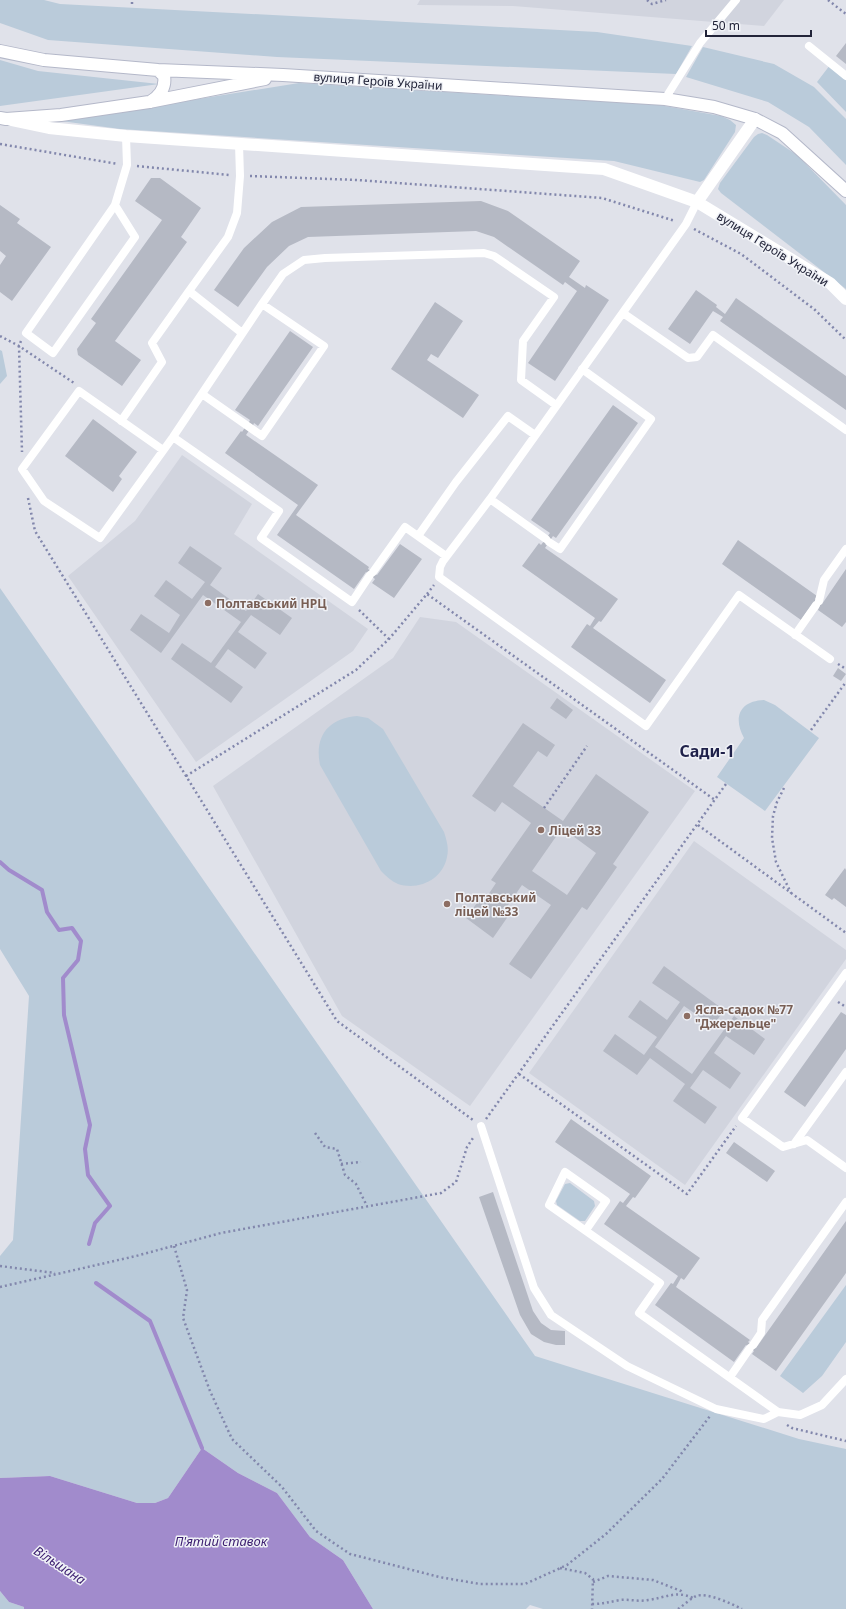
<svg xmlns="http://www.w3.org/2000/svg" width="846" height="1609" viewBox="0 0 846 1609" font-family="'Noto Sans',sans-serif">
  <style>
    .built { fill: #d1d4de }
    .green { fill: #bacbda }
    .water { fill: #a18bcc }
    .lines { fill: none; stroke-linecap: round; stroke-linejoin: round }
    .stream { stroke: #a18bcc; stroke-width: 4 }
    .building { fill: #b5b9c4; fill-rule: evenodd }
    .secondary-casing { stroke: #b4b8c9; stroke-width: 14 }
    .path { stroke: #8287ac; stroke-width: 2.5; stroke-dasharray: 2 3; stroke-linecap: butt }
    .lane { stroke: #fff; stroke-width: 8 }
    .street { stroke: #fff; stroke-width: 12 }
    .secondary { stroke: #fff; stroke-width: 12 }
    .education-dot { fill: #8d6e63; stroke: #f0f2f7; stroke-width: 1.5 }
    .labels { text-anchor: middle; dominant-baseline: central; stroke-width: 3; stroke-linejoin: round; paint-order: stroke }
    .street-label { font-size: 12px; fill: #222439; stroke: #f0f2f7 }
    .education-label { font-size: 12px; font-weight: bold; fill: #785e54; stroke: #f0f2f7; text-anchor: start }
    .water-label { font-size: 13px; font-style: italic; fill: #3d2071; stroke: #f0f2f7 }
    .district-label { font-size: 16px; font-weight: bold; fill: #1f214a; stroke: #f0f2f7 }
  </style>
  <rect width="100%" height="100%" fill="#e0e2ea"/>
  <path class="built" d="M420,0H784L764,26L513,6L417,5Z
    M182,455L252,504L234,534L368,629L353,651L196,762L68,576L135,521Z
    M420,617L456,622L695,791L470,1106L342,1016L213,786L393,658Z
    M694,841L846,950V959L685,1185L529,1073Z"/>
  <path class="green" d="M0,0H44L60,4L597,32L692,46L676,74L277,57L48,40L0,23Z
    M703,47L774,64L814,87L846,119V165L809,127L768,102L686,77Z
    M0,60L38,71L159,84L0,106Z
    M830,65L846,79V112L817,82Z
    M299,83L659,105L721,116L730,120L736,125L735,132L704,180L700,182L614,161L120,129L61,121Z
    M762,133L767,135L797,155L846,205V289L721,193L718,189L720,183L754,137L758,134Z
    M0,350L2,351L7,376L0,384Z
    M0,588L535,1356L799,1439L846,1449V1609H543L530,1605L526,1609H373L343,1560L310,1537L277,1493L238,1473L202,1448L168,1498L155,1503H137L50,1476L0,1478V1256L13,1240L29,996L0,949Z
    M764,700L775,705L819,738L765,811L717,777L744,738C733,718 739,701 764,700Z
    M357,716L368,718L383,729L444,832C447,841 449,849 447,857C443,879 419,891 398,884C391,881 386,876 381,871L320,765C314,736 329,718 357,716Z
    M570,1183L594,1201L595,1206L585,1221H580L557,1205L556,1201L565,1184Z
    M846,1285V1342L822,1376L803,1393L780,1376Z
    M0,1591L9,1602L24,1607V1609H0Z"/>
  <path class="water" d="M202,1448L238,1473L277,1493L310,1537L343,1560L373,1609H24V1607L9,1602L0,1591V1478L50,1476L137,1503H155L168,1498Z"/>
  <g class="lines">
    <path class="stream" d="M0,862L9,870L42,890L47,912L59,930L72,928L81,941L78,960L63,978L64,1015L90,1125L85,1149L88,1175L110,1206L95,1223L89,1244
      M96,1283L150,1321L202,1448"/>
  </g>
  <path class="building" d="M846,43V64L836,56Z
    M151,178H160L201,208L181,237L187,242L115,341L141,360L122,386L78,355L77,349L96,323L91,319L162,220L135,201Z
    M481,201L508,211L580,261L569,277L585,288L586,285L609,300L555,381L528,363L577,291L565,282L563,285L494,237L476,231L308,237L289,246L267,267L238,307L214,290L244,248L272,222L301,207Z
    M0,205L20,219L17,223L51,247L12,301L0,292V265L6,256L0,251Z
    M696,290L717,305L716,307L725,314L736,298L846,376V410L720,321L723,317L713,311L690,344L668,329Z
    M435,302L463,321L438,358L431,354L427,360L479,395L463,418L391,369Z
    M290,331L313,347L258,426L254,423L252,428L248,424L250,420L235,410Z
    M613,405L638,423L556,538L553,536L545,548L618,599L601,622L599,621L593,628L666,680L650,703L571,647L587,624L590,626L595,618L522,566L539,543L541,545L550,533L531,520Z
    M93,419L137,452L119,476L122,479L113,492L65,456Z
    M246,426L250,429L246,435L318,485L296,515L369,567L368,569L377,575L400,544L422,559L394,598L372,583L375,579L366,572L354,589L277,535L298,505L225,453L241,431L242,432Z
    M738,540L817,596L815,599L822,604L846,569V622L842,627L818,610L819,607L813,603L801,620L722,564Z
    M190,546L222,568L210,585L246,611L258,594L292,618L280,635L251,615L238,632L267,653L255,669L228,649L215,667L243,687L231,703L171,659L182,643L211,663L241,622L203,595L161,653L130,630L141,614L169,633L180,615L154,596L166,580L192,599L205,582L178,563Z
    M838,668L846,674L841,681L833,676Z
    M557,698L573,710L566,719L550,708Z
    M523,723L555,745L547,757L538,751L513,786L563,821L596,774L649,812L613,864L617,867L587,910L582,907L531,979L509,964L551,905L522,885L504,911L509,915L493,938L466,918L482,896L486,898L496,883L491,880L531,823L502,802L495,812L472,796ZM562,828L596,853L567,895L532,871Z
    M845,868L846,870V907L834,898L832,900L825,895Z
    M664,966L724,1010L713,1026L684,1006L655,1047L692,1074L734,1016L765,1039L754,1055L726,1036L714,1053L741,1073L730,1089L703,1070L690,1088L717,1107L705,1124L673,1101L685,1084L650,1058L637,1075L603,1051L615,1034L644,1055L657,1037L628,1017L640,1000L667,1020L680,1002L652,983Z
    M841,1012L846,1015V1049L805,1107L784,1092Z
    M571,1119L651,1176L635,1198L633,1197L626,1206L700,1258L684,1280L681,1278L676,1287L750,1340L748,1342L756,1348L846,1221V1273L776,1371L752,1354L754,1351L746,1345L734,1362L655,1305L671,1283L673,1284L678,1276L604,1224L620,1201L623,1203L630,1194L555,1142Z
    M734,1142L775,1171L767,1182L726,1153Z
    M493,1192L533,1311L541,1323L551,1330L565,1331V1345H556L544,1342L531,1334L520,1315L479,1197Z"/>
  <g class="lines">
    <g class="secondary-casing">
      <path id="secondary" d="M0,51L44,60L158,70L283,75L665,99L714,107L755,119L782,133L846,191
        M150,102C160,96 166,87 164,76L158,70
        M0,118L6,119L61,115L149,102L265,79"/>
    </g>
    <path class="path" d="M647,0L652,4L666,0
      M828,0L846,14
      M132,4V0
      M0,144L118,164
      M137,166L229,175
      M250,176L357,180L602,198L675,221
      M694,229L741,254L814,309L846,340
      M0,336L19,346L74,383
      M21,341L19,346L22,452
      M28,498L35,531L337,1021L473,1120
      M427,594L434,585
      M359,610L389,639
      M838,664L846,669
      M811,730L846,682
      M186,776L356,670L389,639L427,594L715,800
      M784,788L777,802L773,816L772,838L776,862L791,893
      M544,808L587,746
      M698,825L846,933
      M838,1002L846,1007
      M519,1074L687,1194L736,1126
      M486,1119L726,784
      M315,1133L325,1147L337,1149L345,1175L356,1184L367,1206
      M341,1164L361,1162
      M174,1246L187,1290L183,1318L210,1391L232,1439L282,1487L316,1531L350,1554L439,1577L480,1584H525L567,1565L606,1534L662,1479L710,1416
      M0,1266L55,1273
      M0,1287L136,1256L221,1233L441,1193L456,1182L467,1147L473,1138
      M787,1425L792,1428L846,1441
      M560,1568L585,1573L593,1579L592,1609
      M593,1582L608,1576L653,1580L681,1591L683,1593
      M592,1604C602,1604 610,1602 620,1600C629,1599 639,1602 648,1600C665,1598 676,1590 693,1598
      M678,1609C684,1605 690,1599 696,1596C707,1592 732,1604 742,1609"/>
    <path class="lane" d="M809,46L846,76
      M665,99L700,43L736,0
      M239,144L240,176L237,213L228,237L189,291L242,333
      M697,202L686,224L490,499L443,561L440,567L439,577L646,726L739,595L830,659
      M115,205L135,237L53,353L26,333L115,205L127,165L126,136
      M623,313L688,358L697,357L713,335L846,430
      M202,394L262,436L324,346L262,304
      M121,421L162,362L152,343L189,291
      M173,437L279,511L261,538L352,602L370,575
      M163,450L79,391L22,469L44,501L100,538L173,437L262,304L283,274L304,260L325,258L484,253L494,256L554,297L523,341L521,380L556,405
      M490,499L546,539
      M418,536L456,482L508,416L535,435
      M549,542L560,549L651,419L582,369
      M373,572L405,527L446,556
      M819,601L824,580L846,549
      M795,635L816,605
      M846,973L742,1118L783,1147L807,1140L846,1168
      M481,1126L534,1288L551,1315L627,1366L716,1409L764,1419L778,1412
      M794,1144L846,1072
      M586,1230L606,1201L565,1172L549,1205L660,1283L639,1313L778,1412L800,1415L822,1405L846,1379
      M753,1345L761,1333L762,1320L846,1202
      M730,1377L750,1348"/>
    <path class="street" d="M11,120L49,128L126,136L604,169L697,202L830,283L846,299
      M697,202L755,119"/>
    <use href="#secondary" class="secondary"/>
  </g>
  <g class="education-dot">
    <circle cx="208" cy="603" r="4"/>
    <circle cx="541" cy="830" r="4"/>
    <circle cx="447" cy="904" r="4"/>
    <circle cx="687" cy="1016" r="4"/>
  </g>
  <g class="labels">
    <g class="street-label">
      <text transform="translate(378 81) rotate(4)">вулиця Героїв України</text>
      <text transform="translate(773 249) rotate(32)">вулиця Героїв України</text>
    </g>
    <g class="education-label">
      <text x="216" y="603">Полтавський НРЦ</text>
      <text x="549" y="830">Ліцей 33</text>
      <text x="455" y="897">Полтавський<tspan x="455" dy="14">ліцей №33</tspan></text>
      <text x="695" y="1009">Ясла-садок №77<tspan x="695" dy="14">"Джерельце"</tspan></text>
    </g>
    <g class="water-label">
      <text x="221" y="1541">П'ятий ставок</text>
      <text transform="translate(60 1565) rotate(33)">Вільшана</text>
    </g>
    <g class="district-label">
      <text x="707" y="751">Сади-1</text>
    </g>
  </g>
  <path d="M706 30v6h105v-6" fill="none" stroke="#222439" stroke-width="2"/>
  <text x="712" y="30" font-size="12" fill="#222439" stroke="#f0f2f7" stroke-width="3" paint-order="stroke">50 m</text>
</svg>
